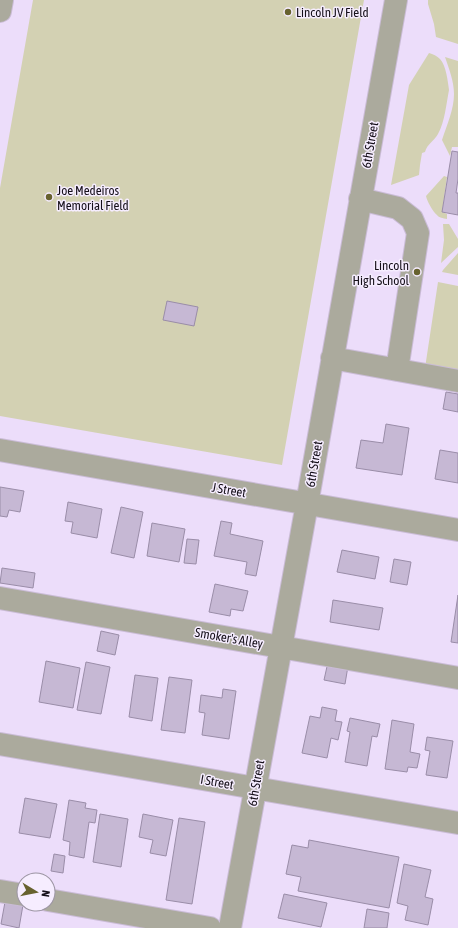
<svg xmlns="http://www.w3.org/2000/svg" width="458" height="928" viewBox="0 0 458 928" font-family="'Asap Condensed',sans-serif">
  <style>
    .green { fill: #d3d1b3 }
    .building { fill: #c6b8d4; stroke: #9a8da8 }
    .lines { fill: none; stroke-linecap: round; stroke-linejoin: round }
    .minor-casing { stroke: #cabcd6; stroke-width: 24 }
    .minor { stroke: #abaa9d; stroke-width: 22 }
    .poi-dot { fill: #67622f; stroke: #f6edff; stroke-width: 1.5 }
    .labels { text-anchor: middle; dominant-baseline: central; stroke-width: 3; stroke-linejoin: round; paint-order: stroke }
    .poi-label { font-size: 13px; fill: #16101a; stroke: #f6edff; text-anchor: start }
    .street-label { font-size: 13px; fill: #16101a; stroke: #f6edff }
  </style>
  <rect width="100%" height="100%" fill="#ecddfa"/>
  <path class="green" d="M33,0H364L282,465L0,416V188Z
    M428,0H458V44L436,37L434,24L428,4Z
    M429,53C433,54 437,56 440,59C446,65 448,82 449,90C446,105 445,121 438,134C434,141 427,144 425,152L422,153L420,165L419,175L391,185L409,85Z
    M445,57L458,61V147H452L450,156L442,140C447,125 454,109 454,94C454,81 449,69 445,57Z
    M444,176L447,177L442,212L447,214V219C443,218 439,218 437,215C433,212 427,201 426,196Z
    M443,224H449L458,239V247L441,263L444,240Z
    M458,253V275L442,272L443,270Z
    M438,282L458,286V373L425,368Z"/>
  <path class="building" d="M452,151L458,152V179L456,193H458V215L442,212Z
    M167,301L198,307L194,326L163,320Z
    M446,392L458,394V412L443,409Z
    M386,424L409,428L402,475L356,468L361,440L383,443Z
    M440,450L458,453V483L435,479Z
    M0,487L24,491L20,512L9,510L7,517L0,516Z
    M68,502L102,509L97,538L71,533L73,522L65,521Z
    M121,507L143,512L134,558L111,553Z
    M221,521L232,523L230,534L263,541L256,576L245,574L247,562L214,556Z
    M152,523L185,529L179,562L147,556Z
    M187,539L199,540L196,564L184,563Z
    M342,550L379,557L375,579L337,572Z
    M394,559L411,562L407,585L390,582Z
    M2,568L35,573L33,588L0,583Z
    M215,584L248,591L243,611L231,609L230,616L209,612Z
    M458,595V643L451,642Z
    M333,600L383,608L379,630L330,622Z
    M101,631L119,635L115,655L97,651Z
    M46,661L80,668L73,708L39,702Z
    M86,662L110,667L101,714L77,710Z
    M328,662L348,666L345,684L324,680Z
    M135,675L158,678L152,721L129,717Z
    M169,677L192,680L185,733L161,730Z
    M223,689L236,691L229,739L202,735L205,713L199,712L201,695L222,698Z
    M322,707L337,710L335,721L342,722L338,740L331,738L327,758L302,753L310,716L320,718Z
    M350,718L380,724L377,737L372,736L367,766L345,762L350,732L347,731Z
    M392,720L414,724L410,752L420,754L417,768L408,767L407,772L385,769Z
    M427,737L453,741L447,778L426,775L430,751L425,750Z
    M25,798L57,804L50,838L19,833Z
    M69,800L86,803L85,808L97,810L95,823L89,822L84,858L69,855L70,842L63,840Z
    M100,814L128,819L121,867L93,862Z
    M143,814L173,820L166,856L150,853L153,840L139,837Z
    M179,818L205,822L192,904L166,900Z
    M309,840L399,857L389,908L298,891L301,877L286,874L292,845L308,848Z
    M54,854L65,856L63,873L51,871Z
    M404,864L431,870L425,897L433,899L428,925L405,920L408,906L397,903Z
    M284,894L327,903L321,927L278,918Z
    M5,902L23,905L19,928L1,924Z
    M367,909L389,913L387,928H364Z"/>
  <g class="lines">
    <g class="minor-casing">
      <path id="minor" d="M0,11L2,0
        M360,199L398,208L412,219L418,233L397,370
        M332,358L458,381
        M0,450L458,530
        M0,598L458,678
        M0,744L458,823
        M0,891L24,895
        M48,900L210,928
        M230,928L307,504L396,0"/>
    </g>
    <use href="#minor" class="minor"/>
  </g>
  <g class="poi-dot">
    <circle cx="288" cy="12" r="4"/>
    <circle cx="49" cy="197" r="4"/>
    <circle cx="417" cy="272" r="4"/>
  </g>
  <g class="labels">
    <g class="poi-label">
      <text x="296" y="12">Lincoln JV Field</text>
      <text x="57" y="190">Joe Medeiros<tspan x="57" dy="15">Memorial Field</tspan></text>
      <text x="409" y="265" text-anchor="end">Lincoln<tspan x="409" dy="15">High School</tspan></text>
    </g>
    <g class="street-label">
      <text transform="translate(370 145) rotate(-80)">6th Street</text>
      <text transform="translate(314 464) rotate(-80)">6th Street</text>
      <text transform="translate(229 490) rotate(10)">J Street</text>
      <text transform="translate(229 638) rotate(10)">Smoker's Alley</text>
      <text transform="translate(217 782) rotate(10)">I Street</text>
      <text transform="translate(256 783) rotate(-80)">6th Street</text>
    </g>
  </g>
  <g transform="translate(36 892) rotate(100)"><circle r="19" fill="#f6edff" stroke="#9c95a3"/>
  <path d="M0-3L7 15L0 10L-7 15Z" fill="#67622f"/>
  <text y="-6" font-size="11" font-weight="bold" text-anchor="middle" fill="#16101a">N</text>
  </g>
</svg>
